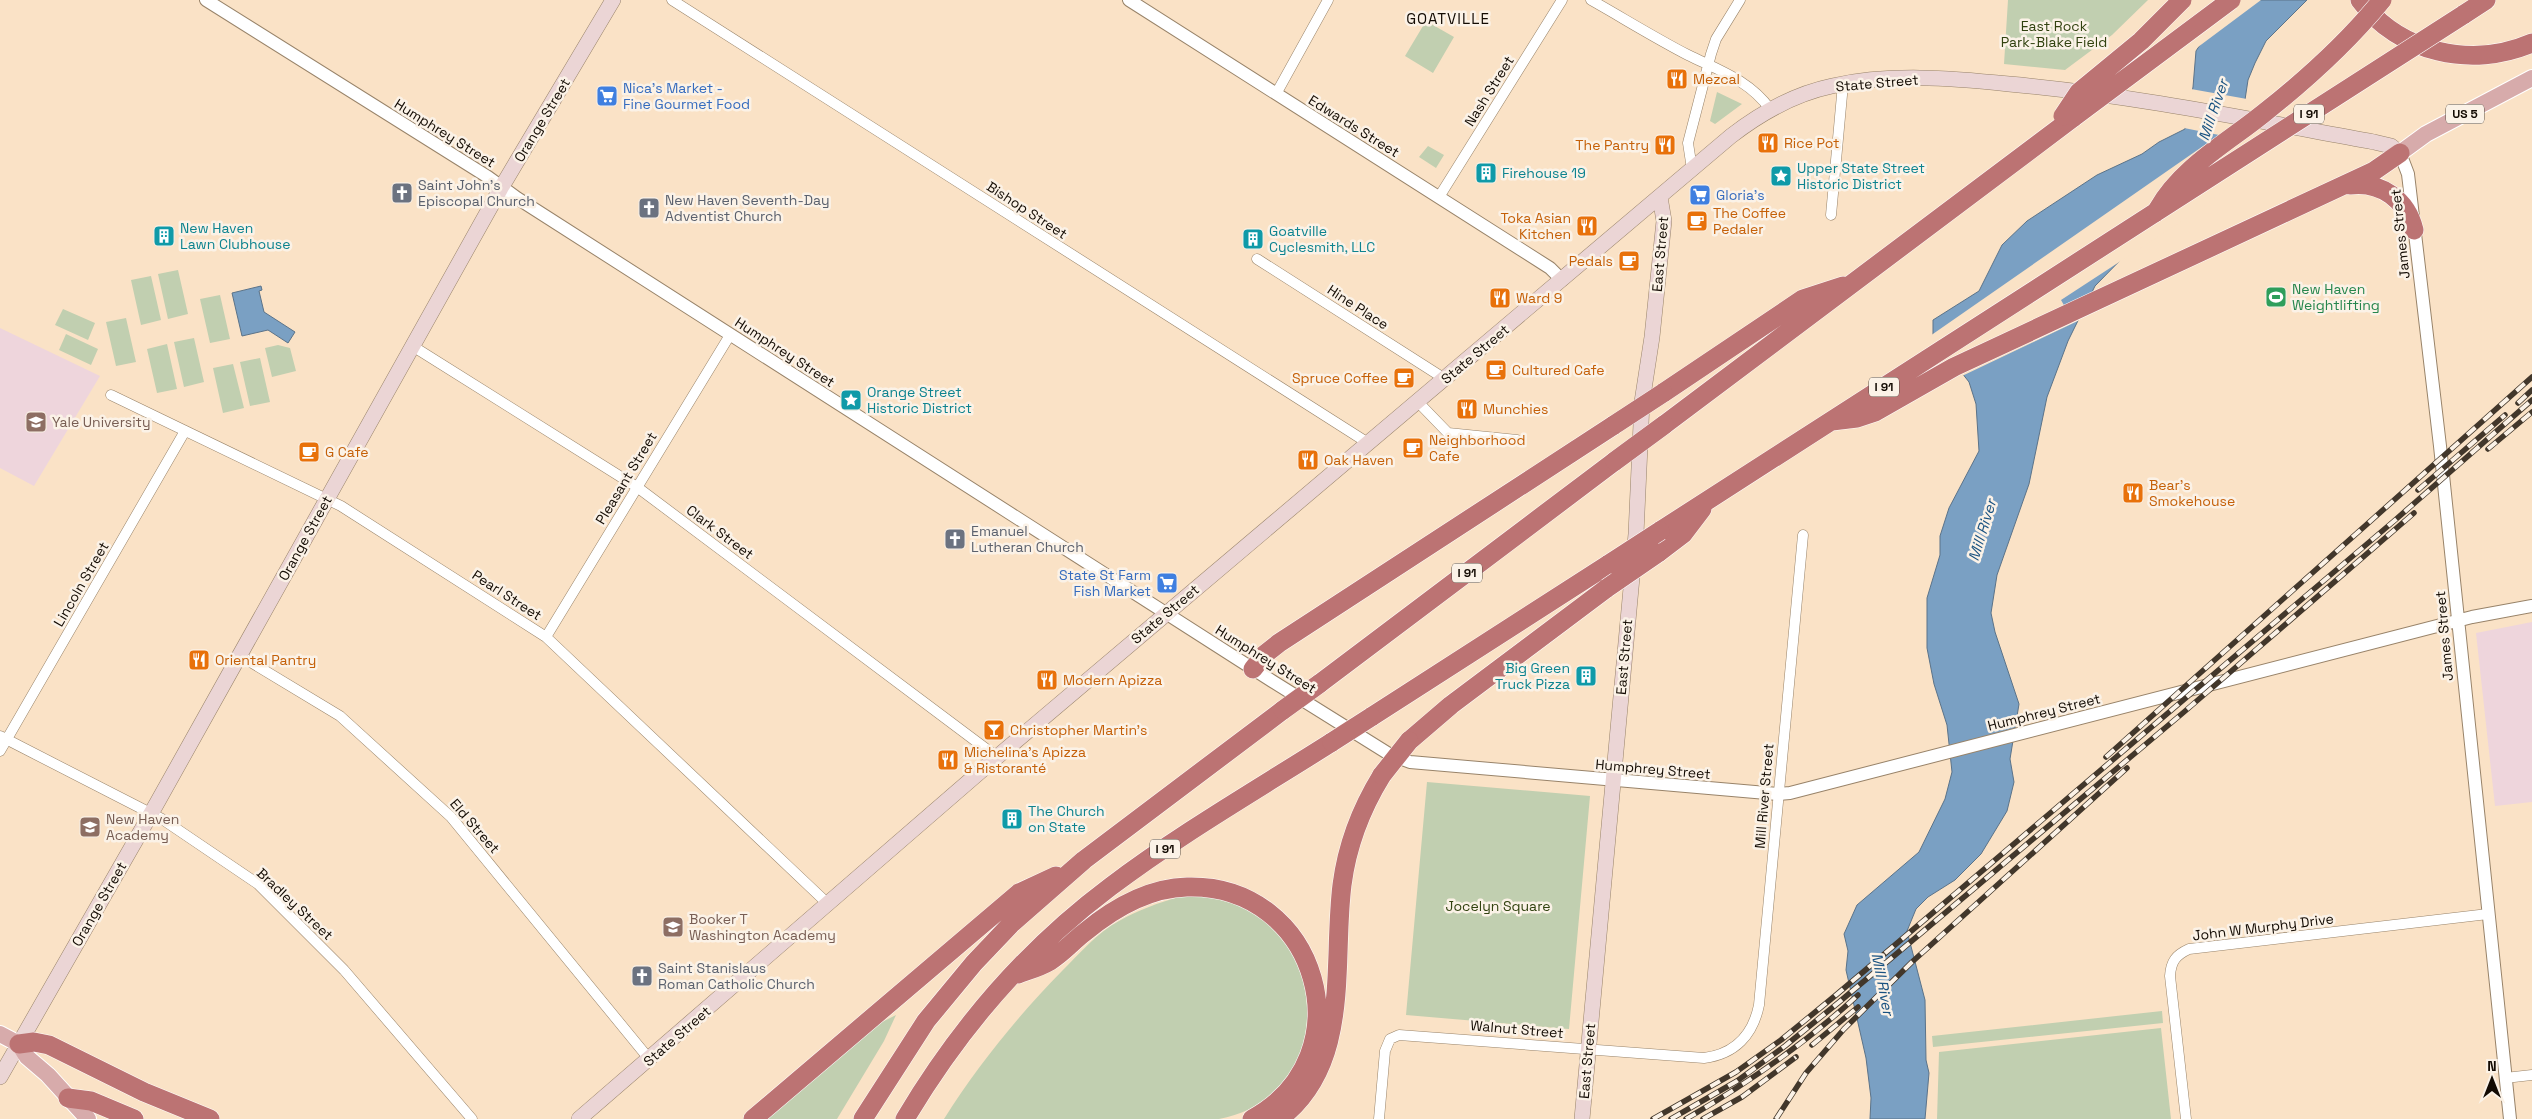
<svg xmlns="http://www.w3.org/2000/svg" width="2532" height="1119" viewBox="0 0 2532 1119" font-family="'Space Grotesk',sans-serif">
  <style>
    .education { fill: #eed5dc }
    .green { fill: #c1cfb0 }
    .water { fill: #7aa0c3; stroke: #5b7389 }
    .pier { fill: #fae2c6 }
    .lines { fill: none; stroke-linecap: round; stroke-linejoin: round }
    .minor-casing { stroke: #988369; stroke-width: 11 }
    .tertiary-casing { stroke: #988369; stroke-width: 14 }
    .secondary-casing { stroke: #988369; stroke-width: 16 }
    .primary-casing { stroke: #fff; stroke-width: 18 }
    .motorway-casing { stroke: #fff; stroke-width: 20 }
    .minor { stroke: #fff; stroke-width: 10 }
    .tertiary { stroke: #fff; stroke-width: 12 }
    .secondary { stroke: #ebd5d5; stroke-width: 15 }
    .primary { stroke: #d7abab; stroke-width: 16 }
    .motorway { stroke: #bc7373; stroke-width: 19 }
    .rail-casing { stroke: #42372b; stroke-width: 5.5 }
    .rail { stroke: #fbf2e7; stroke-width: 4; stroke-dasharray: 11; stroke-linecap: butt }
    .motorway-bridge-casing { stroke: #fff; stroke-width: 20; stroke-linecap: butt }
    .motorway-bridge { stroke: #bc7373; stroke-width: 19 }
    .labels { text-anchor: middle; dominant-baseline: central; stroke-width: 5; stroke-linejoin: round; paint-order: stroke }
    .shield { fill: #fbf2e7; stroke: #595047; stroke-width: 1 }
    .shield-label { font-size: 12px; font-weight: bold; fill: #130b03 }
    .park-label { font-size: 14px; fill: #31420f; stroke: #fbf2e7 }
    .food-label { font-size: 14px; fill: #c56008; stroke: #fbf2e7; text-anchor: start }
    .street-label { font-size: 14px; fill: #130b03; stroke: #fbf2e7 }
    .shop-label { font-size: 14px; fill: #366cbe; stroke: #fbf2e7; text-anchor: start }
    .culture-label { font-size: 14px; fill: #0d838f; stroke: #fbf2e7; text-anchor: start }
    .worship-label { font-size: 14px; fill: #5b616d; stroke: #fbf2e7; text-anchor: start }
    .leisure-label { font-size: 14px; fill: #27864d; stroke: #fbf2e7; text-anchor: start }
    .education-label { font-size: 14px; fill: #785e54; stroke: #fbf2e7; text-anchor: start }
    .neighbourhood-label { font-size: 15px; letter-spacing: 1px; fill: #130b03; stroke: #fbf2e7 }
    .water-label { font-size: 15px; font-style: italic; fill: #195281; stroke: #fbf2e7 }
  </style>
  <rect width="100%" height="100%" fill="#fae2c6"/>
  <path class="education" d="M0,328L100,376L34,486L0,468Z
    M2532,622V802L2495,806L2476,633Z"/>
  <path class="green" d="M2008,0H2148L2112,35L2065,70L2004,64Z
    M1426,21L1454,37L1433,73L1405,56Z
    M1717,92L1742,104L1715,124L1710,121Z
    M1428,146L1444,155L1436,168L1419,157Z
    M178,270L188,314L168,319L158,274Z
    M151,276L161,320L141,325L131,280Z
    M220,295L230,339L210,343L200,299Z
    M63,309L95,323L88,340L55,325Z
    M126,318L136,362L116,366L106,322Z
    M66,334L98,349L91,365L59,350Z
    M194,338L204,382L184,387L174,342Z
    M167,344L177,389L157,393L147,349Z
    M278,345L290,348L296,371L272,377L265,348Z
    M260,358L270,402L250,406L240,362Z
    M233,364L244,408L223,413L213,368Z
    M1427,782L1590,796L1569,1029L1406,1015Z
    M1179,897C1190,897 1203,895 1213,897C1334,922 1341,1096 1219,1119H944C978,1065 1017,1017 1062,971C1080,953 1097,933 1119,921C1138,910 1158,903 1179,897Z
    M2162,1011L2163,1023L1933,1047L1932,1036Z
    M896,1015L884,1041L837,1119H764L878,1024Z
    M2161,1028L2171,1119H1937L1939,1052Z"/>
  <path class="water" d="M2209,0H2307L2266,41L2255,63L2248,80L2239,139L2095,286L2068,341L2047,397L2029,484L1997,575L1991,613L1995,632L2019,704L2010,759L2014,782L2007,811L1981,854L1955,880L1928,897L1916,909L1907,931L1925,1000L1926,1060L1929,1073L1925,1119H1870L1871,1098L1866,1058L1846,970L1848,951L1844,934L1857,905L1919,852L1945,799L1952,772L1947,725L1934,684L1927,648V598L1940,555V536L1949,508L1979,451L1976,404L1969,382L1933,336V320L1979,291L2002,245L2027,221L2097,175L2142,154L2159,142L2185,129L2193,87L2196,51L2211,28Z
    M261,286L262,290L259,291L264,312L295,332L288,343L268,330L242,336L232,293Z"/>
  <path class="pier" d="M2206,0H2261L2194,50L2208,28Z
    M2191,89L2247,99L2241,143L2247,166L2232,184L2202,208L2061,300L2065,307L2095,293L2082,319L1962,376L1930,336L2219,135L2184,128Z"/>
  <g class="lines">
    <g class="minor-casing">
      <path id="minor" d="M672,0L1368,443
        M1591,0C1623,18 1655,38 1688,55C1718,70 1749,80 1770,109
        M1276,94L1328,0
        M1692,169L1688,143L1711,54L1716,39L1740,0
        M1439,197L1562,0
        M1831,215L1843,84
        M1257,259L1445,379
        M414,347L637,487L997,757
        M111,395L341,506L546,637L827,903
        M1418,402L1448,433L1517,440
        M546,637L730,335
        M239,655L340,716L451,817L650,1060
        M0,736L162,819L258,884L344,970L472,1119
        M0,751L185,431
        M2505,1078L2532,1075
        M1379,1119L1385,1051L1390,1039L1399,1035L1704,1058C1735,1054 1753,1035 1759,1005L1803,535
        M2186,1119L2170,976C2171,961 2176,955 2189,949L2488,914"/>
    </g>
    <g class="tertiary-casing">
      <path id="tertiary" d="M206,0L488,177L517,198L1272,681L1389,754L1410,762L1778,794L1790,793L2472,617L2532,606
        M1129,0L1550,268L1562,280
        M2400,153L2408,174L2440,446L2510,1119"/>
    </g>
    <g class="secondary-casing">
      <path id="secondary" d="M0,1077L157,803L501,188L613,0
        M579,1119L997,757L1731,136C1762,112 1794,94 1832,86C1889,73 1951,78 2009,84C2132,95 2253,120 2374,142L2391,146L2400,153
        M1582,1119L1636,534L1642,402L1652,337L1664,221L1660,197"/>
    </g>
    <g class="primary-casing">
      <path id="primary" d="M2400,153L2426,134L2532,78
        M0,1034L19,1044L27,1057L48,1075L88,1119"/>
    </g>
    <g class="motorway-casing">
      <path id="motorway" d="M2360,0C2399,53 2472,69 2532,43
        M2463,15L2486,0
        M2350,185C2381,181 2407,200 2414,230
        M1663,393L1803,299L1843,286
        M1832,421L1857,418L1875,412L1954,367L2374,171L2400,153
        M1664,425L2074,117
        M1660,531L2156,212
        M1658,553L1683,534L1702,509
        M1253,669L1264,655L1279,643L1614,425
        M1319,684L1615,461
        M1371,717L1609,564
        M1409,741L1451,705L1607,588
        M1018,974C1029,970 1040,967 1050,961C1063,953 1073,941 1085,932C1114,908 1148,888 1187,887C1318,883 1368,1056 1252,1119
        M19,1044L34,1042L49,1045L144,1092L210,1119
        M68,1098L91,1101L134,1119
        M753,1119L1019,893L1056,876
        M863,1119L926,1021L974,963L1012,923L1084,860L1283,710
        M905,1119C958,1030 1027,949 1110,887C1180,834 1258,789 1332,742
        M1279,1119C1352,1064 1332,965 1342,885C1347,846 1361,809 1382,775"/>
    </g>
    <use href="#minor" class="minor"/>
    <use href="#tertiary" class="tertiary"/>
    <use href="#secondary" class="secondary"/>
    <use href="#primary" class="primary"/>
    <use href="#motorway" class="motorway"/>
    <g class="rail-casing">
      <path id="rail" d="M2518,403L2532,390
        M2488,449L2532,412
        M2418,490L2505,415
        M2106,757L2532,377
        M1812,1045L1858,1007
        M1653,1119L1736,1072L1781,1040L1836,995L2394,521L2532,400
        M1671,1119L1737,1081L1785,1046L1838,1003L2184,712L2414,513
        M1686,1119C1748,1083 1805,1044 1858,995
        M1703,1119L1742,1097L1796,1057
        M1776,1119L1806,1073L1844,1029L1912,962L2127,768"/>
    </g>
    <use href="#rail" class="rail"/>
    <g class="motorway-bridge-casing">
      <path id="motorway-bridge" d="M2063,116L2079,92L2141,41L2182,0
        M2074,117L2231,0
        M2158,209C2182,167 2227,143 2264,113C2307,79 2347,43 2382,0
        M2156,212L2463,15
        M1614,425L1663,393
        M1615,461L1664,425
        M1609,564L1660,531
        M1607,588L1658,553
        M1283,710L1319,684
        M1332,742L1371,717
        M1382,775L1409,741"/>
    </g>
    <use href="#motorway-bridge" class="motorway-bridge"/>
  </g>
  <defs>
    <g id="restaurant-square" transform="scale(1.125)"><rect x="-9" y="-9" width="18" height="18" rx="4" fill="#e8710a" stroke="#fbf2e7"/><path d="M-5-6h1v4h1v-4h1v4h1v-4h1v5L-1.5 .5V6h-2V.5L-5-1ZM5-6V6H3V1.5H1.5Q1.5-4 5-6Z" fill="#fff"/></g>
    <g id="supermarket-square" transform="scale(1.125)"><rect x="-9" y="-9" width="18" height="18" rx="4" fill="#3f7fe0" stroke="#fbf2e7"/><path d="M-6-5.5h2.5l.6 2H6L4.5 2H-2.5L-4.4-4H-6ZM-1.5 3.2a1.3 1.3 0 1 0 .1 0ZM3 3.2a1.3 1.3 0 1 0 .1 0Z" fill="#fff"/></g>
    <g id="building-square" transform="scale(1.125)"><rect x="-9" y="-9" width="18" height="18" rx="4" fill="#0f9aa8" stroke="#fbf2e7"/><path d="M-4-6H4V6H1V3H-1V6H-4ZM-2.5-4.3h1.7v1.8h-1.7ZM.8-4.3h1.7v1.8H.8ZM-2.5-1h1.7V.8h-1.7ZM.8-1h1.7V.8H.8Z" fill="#fff"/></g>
    <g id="sight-square" transform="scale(1.125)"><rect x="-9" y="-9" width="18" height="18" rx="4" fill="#0f9aa8" stroke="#fbf2e7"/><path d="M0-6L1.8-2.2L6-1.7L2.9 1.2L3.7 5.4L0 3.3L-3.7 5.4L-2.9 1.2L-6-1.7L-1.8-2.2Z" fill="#fff"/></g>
    <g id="church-square" transform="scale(1.125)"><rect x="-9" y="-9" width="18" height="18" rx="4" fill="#6b7280" stroke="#fbf2e7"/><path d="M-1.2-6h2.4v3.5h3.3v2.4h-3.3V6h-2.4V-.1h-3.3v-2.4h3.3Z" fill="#fff"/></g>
    <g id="cafe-square" transform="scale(1.125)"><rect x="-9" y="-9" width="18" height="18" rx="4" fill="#e8710a" stroke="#fbf2e7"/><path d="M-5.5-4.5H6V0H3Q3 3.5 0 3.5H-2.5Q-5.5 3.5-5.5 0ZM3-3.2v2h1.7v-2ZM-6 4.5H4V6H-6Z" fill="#fff"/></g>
    <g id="stadium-square" transform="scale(1.125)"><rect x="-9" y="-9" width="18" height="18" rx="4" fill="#2e9e5b" stroke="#fbf2e7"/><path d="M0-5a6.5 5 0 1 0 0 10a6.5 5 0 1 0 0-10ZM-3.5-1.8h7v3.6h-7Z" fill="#fff"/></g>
    <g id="university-square" transform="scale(1.125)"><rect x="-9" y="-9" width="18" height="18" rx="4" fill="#8d6e63" stroke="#fbf2e7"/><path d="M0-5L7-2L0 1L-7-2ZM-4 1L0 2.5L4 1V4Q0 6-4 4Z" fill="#fff"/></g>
    <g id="bar-square" transform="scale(1.125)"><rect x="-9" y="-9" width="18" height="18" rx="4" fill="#e8710a" stroke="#fbf2e7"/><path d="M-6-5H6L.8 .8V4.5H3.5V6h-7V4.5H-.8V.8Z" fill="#fff"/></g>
    <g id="school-square" transform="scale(1.125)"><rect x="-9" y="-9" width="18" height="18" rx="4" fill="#8d6e63" stroke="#fbf2e7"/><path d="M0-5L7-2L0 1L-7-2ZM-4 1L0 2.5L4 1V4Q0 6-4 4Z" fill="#fff"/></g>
  </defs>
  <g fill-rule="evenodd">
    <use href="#restaurant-square" x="1677" y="79"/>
    <use href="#supermarket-square" x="607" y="96"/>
    <use href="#restaurant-square" x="1768" y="143"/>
    <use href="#restaurant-square" x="1665" y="145"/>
    <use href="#building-square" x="1486" y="173"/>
    <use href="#sight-square" x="1781" y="176"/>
    <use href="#church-square" x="402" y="193"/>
    <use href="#supermarket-square" x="1700" y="195"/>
    <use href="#church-square" x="649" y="208"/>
    <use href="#cafe-square" x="1697" y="221"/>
    <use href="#restaurant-square" x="1587" y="226"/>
    <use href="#building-square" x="164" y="236"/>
    <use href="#building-square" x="1253" y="239"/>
    <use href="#cafe-square" x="1629" y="261"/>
    <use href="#stadium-square" x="2276" y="297"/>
    <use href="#restaurant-square" x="1500" y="298"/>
    <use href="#cafe-square" x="1496" y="370"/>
    <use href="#cafe-square" x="1404" y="378"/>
    <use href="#sight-square" x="851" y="400"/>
    <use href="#restaurant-square" x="1467" y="409"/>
    <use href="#university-square" x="36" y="422"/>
    <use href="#cafe-square" x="1413" y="448"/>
    <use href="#cafe-square" x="309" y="452"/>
    <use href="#restaurant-square" x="1308" y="460"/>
    <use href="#restaurant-square" x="2133" y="493"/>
    <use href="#church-square" x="955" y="539"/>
    <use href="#supermarket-square" x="1167" y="583"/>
    <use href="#restaurant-square" x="199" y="660"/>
    <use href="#building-square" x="1586" y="676"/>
    <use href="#restaurant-square" x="1047" y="680"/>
    <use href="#bar-square" x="994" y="730"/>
    <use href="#restaurant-square" x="948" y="760"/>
    <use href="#building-square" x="1012" y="819"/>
    <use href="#school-square" x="90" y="827"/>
    <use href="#school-square" x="673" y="927"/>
    <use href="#church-square" x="642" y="976"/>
  </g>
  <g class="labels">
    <g class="shield">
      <rect x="2294" y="104.5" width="30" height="19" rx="4"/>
      <rect x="2446" y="104.5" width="38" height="19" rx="4"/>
      <rect x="1869" y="377.5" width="30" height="19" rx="4"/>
      <rect x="1452" y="563.5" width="30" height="19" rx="4"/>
      <rect x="1150" y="839.5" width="30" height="19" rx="4"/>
    </g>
    <g class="shield-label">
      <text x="2309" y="114">I 91</text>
      <text x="2465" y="114">US 5</text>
      <text x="1884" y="387">I 91</text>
      <text x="1467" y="573">I 91</text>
      <text x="1165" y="849">I 91</text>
    </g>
    <g class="park-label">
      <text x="2054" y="26">East Rock<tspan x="2054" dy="16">Park-Blake Field</tspan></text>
      <text x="1498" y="906">Jocelyn Square</text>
    </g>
    <g class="food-label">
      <text x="1693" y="79">Mezcal</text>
      <text x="1784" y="143">Rice Pot</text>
      <text x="1649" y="145" text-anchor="end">The Pantry</text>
      <text x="1713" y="213">The Coffee<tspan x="1713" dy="16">Pedaler</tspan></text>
      <text x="1571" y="218" text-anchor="end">Toka Asian<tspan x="1571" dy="16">Kitchen</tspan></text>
      <text x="1613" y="261" text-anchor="end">Pedals</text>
      <text x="1516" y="298">Ward 9</text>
      <text x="1512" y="370">Cultured Cafe</text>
      <text x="1388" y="378" text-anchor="end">Spruce Coffee</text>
      <text x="1483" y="409">Munchies</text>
      <text x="1429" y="440">Neighborhood<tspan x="1429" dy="16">Cafe</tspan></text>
      <text x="325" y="452">G Cafe</text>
      <text x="1324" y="460">Oak Haven</text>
      <text x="2149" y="485">Bear’s<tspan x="2149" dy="16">Smokehouse</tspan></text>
      <text x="215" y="660">Oriental Pantry</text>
      <text x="1063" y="680">Modern Apizza</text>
      <text x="1010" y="730">Christopher Martin's</text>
      <text x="964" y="752">Michelina’s Apizza<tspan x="964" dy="16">&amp; Ristoranté</tspan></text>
    </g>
    <g class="street-label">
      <text transform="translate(1877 83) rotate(-5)">State Street</text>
      <text transform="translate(1489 91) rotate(-58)">Nash Street</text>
      <text transform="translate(542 120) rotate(-59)">Orange Street</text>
      <text transform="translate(1354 126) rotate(32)">Edwards Street</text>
      <text transform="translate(445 133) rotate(32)">Humphrey Street</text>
      <text transform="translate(1027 210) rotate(33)">Bishop Street</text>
      <text transform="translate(2400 234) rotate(-96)">James Street</text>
      <text transform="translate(1660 254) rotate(-85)">East Street</text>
      <text transform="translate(1358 307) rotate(33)">Hine Place</text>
      <text transform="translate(785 352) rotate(33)">Humphrey Street</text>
      <text transform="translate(1475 354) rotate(-40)">State Street</text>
      <text transform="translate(626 478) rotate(-59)">Pleasant Street</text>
      <text transform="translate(720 532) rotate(37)">Clark Street</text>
      <text transform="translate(305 538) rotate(-61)">Orange Street</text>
      <text transform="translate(81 584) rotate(-60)">Lincoln Street</text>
      <text transform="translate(507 595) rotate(33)">Pearl Street</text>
      <text transform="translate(1165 614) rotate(-40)">State Street</text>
      <text transform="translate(2444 636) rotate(-95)">James Street</text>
      <text transform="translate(1624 657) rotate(-85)">East Street</text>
      <text transform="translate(1266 659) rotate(32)">Humphrey Street</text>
      <text transform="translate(2044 712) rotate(-14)">Humphrey Street</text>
      <text transform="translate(1653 769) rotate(5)">Humphrey Street</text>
      <text transform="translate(1764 796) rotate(-85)">Mill River Street</text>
      <text transform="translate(475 826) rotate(49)">Eld Street</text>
      <text transform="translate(99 904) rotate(-60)">Orange Street</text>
      <text transform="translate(295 904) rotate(43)">Bradley Street</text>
      <text transform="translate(2263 927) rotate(-7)">John W Murphy Drive</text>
      <text transform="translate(1517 1029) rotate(5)">Walnut Street</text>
      <text transform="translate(677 1036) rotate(-41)">State Street</text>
      <text transform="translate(1587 1061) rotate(-85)">East Street</text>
    </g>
    <g class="shop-label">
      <text x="623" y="88">Nica's Market -<tspan x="623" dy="16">Fine Gourmet Food</tspan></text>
      <text x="1716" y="195">Gloria's</text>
      <text x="1151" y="575" text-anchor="end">State St Farm<tspan x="1151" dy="16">Fish Market</tspan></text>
    </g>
    <g class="culture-label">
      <text x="1797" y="168">Upper State Street<tspan x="1797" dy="16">Historic District</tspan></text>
      <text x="1502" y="173">Firehouse 19</text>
      <text x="180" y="228">New Haven<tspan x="180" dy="16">Lawn Clubhouse</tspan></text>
      <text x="1269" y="231">Goatville<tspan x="1269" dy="16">Cyclesmith, LLC</tspan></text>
      <text x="867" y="392">Orange Street<tspan x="867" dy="16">Historic District</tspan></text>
      <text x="1570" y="668" text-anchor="end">Big Green<tspan x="1570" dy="16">Truck Pizza</tspan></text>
      <text x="1028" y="811">The Church<tspan x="1028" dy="16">on State</tspan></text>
    </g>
    <g class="worship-label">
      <text x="418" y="185">Saint John's<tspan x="418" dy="16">Episcopal Church</tspan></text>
      <text x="665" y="200">New Haven Seventh-Day<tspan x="665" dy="16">Adventist Church</tspan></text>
      <text x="971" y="531">Emanuel<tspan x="971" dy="16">Lutheran Church</tspan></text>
      <text x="658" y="968">Saint Stanislaus<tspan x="658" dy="16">Roman Catholic Church</tspan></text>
    </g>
    <g class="leisure-label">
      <text x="2292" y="289">New Haven<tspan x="2292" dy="16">Weightlifting</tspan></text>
    </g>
    <g class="education-label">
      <text x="52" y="422">Yale University</text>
      <text x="106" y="819">New Haven<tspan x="106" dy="16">Academy</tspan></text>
      <text x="689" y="919">Booker T<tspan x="689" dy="16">Washington Academy</tspan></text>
    </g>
    <g class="neighbourhood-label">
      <text x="1448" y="18">GOATVILLE</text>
    </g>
    <g class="water-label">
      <text transform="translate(2213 110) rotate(-71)">Mill River</text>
      <text transform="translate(1982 530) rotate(-73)">Mill River</text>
      <text transform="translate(1883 984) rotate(79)">Mill River</text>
    </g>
  </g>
  <g transform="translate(2492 1079)" stroke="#fbf2e7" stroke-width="4" paint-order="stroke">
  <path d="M0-4L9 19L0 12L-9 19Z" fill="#130b03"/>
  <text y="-8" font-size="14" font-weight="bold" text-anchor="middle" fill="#130b03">N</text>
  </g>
</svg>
